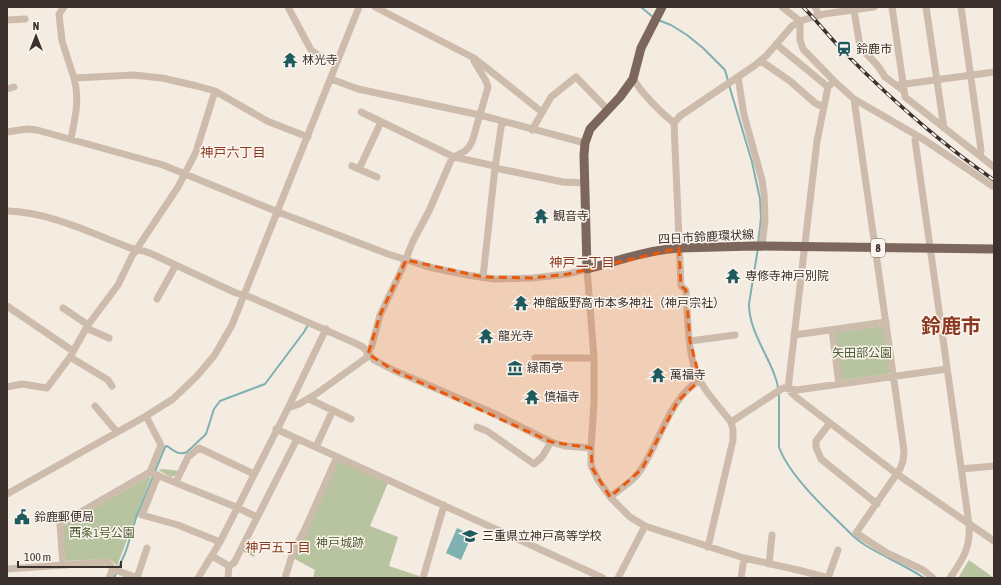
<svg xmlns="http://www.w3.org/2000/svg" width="1001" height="585" viewBox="0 0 1001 585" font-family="'Asap Condensed','Noto Sans JP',sans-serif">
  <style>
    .green { fill: #b8c4a0 }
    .water { fill: #7fb0b2 }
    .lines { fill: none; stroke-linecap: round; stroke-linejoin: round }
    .stream { stroke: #7fb0b2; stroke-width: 2 }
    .minor { stroke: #cdbbac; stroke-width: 7 }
    .major { stroke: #7d675c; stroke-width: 9 }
    .rail-casing { stroke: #3b302b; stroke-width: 3.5 }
    .rail { stroke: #fbf5ee; stroke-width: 2; stroke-dasharray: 6; stroke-linecap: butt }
    .marked { fill: #e8590c; fill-opacity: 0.2; stroke: #e8590c; stroke-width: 3; stroke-dasharray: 8 5; stroke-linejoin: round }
    .labels { text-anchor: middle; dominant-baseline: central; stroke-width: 3; stroke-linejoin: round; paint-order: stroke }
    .shield { fill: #fbf5ee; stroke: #756b66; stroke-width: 1 }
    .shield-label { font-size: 11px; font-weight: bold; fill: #3b302b }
    .poi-label { font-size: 12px; fill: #3b302b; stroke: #fbf5ee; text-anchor: start }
    .street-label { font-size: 12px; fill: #3b302b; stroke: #fbf5ee }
    .park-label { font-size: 12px; fill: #4a5a2e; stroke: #fbf5ee }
    .neighbourhood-label { font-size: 13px; fill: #8c3b22; stroke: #fbf5ee }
    .town-label { font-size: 20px; font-weight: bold; fill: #8c3b22; stroke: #fbf5ee }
  </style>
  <rect width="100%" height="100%" fill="#f4ebe1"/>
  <path class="green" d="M882,326L884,328L890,372L888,374L843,380L840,378L834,335L837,332Z
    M340,461L388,483L370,526L398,537L389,566L419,576V578H313L315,570L293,558L336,463Z
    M163,469L179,471L177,475L171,477L158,470Z
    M150,476L151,477L117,566L110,559L65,561L63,526Z
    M248,540L259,545L254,557L242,551Z
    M969,560L994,578H958Z"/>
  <path class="water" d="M457,528L472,535L461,560L446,553Z"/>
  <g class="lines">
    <path class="stream" d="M641,7L654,18
      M658,20L671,25L687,35L703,48L725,70L728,81
      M729,85L752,162L760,199L761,218L758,244
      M758,248L749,304C749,328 764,349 773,371C775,377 778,383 778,389
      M779,394V447C788,473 822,506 842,525C849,532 856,540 865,545C884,557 905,565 924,578
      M114,578L126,551L136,518L165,447L167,446C173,450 179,456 187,452L206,434L214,409L220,401L265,384L304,332L308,325"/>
    <path class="minor" d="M64,7L59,14L62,41L74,78
      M288,7L311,50L318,55L338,61
      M375,7L474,58L542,112
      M782,7L800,21V40L803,49L834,81L828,87L817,141L788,389L796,397L897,474L994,541
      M815,7L819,15
      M892,7L905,97L994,167
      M926,7L944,128
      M961,7L981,150L980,156
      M854,10L860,47L878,66L885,77L904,91
      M7,20L25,19
      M776,44L828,87
      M761,61L790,81L815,103L823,107
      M738,77L744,115L762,180L764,194L765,220L762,246
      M331,79L358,89L480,115L585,143
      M633,79C645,97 658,110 674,123
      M834,81L854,99L923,139L994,187
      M898,85L994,72
      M7,89L14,87
      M854,99L904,451L903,461L900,469L856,533L887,553L923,570L933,578
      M361,112L454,157L495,166
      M532,130L551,97L576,77L608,110
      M7,132L27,129L37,130L163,165L278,212L388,254L429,267L467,275L494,279L532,278L568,274L587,269L594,358V402L591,448V465L598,480L610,497L630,517L645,526L744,558L798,570L829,578
      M917,136L915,140L969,524C971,547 963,559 950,578
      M71,139C75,118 80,99 74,78L133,75L162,78L197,86L215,91L267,121L308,137
      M352,166L377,177
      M495,168L563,182L585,183
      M359,169L381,122
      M7,211C51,212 95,235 136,250L144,251L152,254L236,293L250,297L355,343L363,347L374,360L393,370L493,413L551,442L565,446L591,448
      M483,277L495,168L502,121
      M157,299L176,265
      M7,306L73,351
      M63,308L88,325
      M86,328L109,338
      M832,330L839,384
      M794,335L886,322
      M690,341L735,335
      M70,357L108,380L112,386
      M535,358H594
      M7,387L22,384L47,388L70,357L88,325L118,285L132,256L178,187L196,152L215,91
      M309,399L351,419
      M95,406L117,432
      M288,408L299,404L316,394L366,358L372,345L380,315L402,269L413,241L429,211L452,158L465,151L469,147L472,142L488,87L486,81L474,61V58
      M731,422L783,388L797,390L947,369
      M830,423L816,441V447L821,459L877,504
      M477,427L487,431L534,464L542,457L551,442
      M276,429L603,578
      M316,447L333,410
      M961,469L994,466
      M154,474L236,507L257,517
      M158,475L142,515L178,525L220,542
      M176,482L188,457L199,448L254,474
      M7,494L146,416L173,399L196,377L214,356L232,325L359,7
      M610,497C622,488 635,480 642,468C660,441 670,397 700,380
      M708,547L733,440V430L731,422C721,409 706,393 699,379C687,355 688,317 686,290L681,286L674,123L680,116L754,66L766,56L792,26L800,21L824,14L874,7
      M212,556L229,566L228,578
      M769,564L772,535
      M63,565L60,524L150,472L161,445L146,416
      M229,566L234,563L297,439
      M7,569L108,562L113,569L109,578
      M113,569L137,578L147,548
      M198,578L220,542L288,408L326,329
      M285,578L293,552L305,529L337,457
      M423,578L444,505
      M618,578L645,526
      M741,578L744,558
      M828,578L838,550"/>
    <path class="major" d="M662,7L641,48L633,79L620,97L590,129L585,143L584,155L587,269C617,261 648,250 679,248L754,246L994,249"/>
    <g class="rail-casing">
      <path id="rail" d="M803,7C818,22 831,39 846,54C892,100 940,143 994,180"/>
    </g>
    <use href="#rail" class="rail"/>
  </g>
  <path class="marked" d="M679,248L681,286L686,290L690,341L700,380L678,401L642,469L610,497L592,468L591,448L551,442L393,370L368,354L380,315L406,260L483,277L532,278L568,274Z"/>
  <defs>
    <g id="station-bare" transform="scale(1.2)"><path d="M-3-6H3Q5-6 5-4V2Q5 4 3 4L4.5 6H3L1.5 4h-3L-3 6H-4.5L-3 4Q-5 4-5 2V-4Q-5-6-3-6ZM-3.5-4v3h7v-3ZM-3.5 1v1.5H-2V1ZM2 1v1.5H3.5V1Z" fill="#1f5a5e" stroke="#fbf5ee" stroke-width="2.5" paint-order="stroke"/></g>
    <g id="temple-bare" transform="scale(1.2)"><path d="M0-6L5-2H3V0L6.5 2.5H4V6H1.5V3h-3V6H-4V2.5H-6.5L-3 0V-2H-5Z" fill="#1f5a5e" stroke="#fbf5ee" stroke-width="2.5" paint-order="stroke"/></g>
    <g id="museum-bare" transform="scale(1.2)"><path d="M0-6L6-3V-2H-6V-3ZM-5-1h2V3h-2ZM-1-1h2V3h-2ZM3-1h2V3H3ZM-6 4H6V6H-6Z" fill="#1f5a5e" stroke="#fbf5ee" stroke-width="2.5" paint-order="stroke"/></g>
    <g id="civic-bare" transform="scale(1.2)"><path d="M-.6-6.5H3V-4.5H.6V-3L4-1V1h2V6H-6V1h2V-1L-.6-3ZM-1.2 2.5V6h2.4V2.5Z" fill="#1f5a5e" stroke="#fbf5ee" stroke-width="2.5" paint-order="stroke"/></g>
    <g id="school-bare" transform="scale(1.2)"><path d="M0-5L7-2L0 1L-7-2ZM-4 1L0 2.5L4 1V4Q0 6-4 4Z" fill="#1f5a5e" stroke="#fbf5ee" stroke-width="2.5" paint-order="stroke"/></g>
  </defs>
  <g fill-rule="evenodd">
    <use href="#station-bare" x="844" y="49"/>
    <use href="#temple-bare" x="290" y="60"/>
    <use href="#temple-bare" x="541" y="216"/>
    <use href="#temple-bare" x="733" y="276"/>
    <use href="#temple-bare" x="521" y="303"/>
    <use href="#temple-bare" x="486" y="336"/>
    <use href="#museum-bare" x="515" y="368"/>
    <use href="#temple-bare" x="658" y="375"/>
    <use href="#temple-bare" x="532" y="397"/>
    <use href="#civic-bare" x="22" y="517"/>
    <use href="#school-bare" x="470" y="536"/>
  </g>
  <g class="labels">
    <rect class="shield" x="871" y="239" width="14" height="18" rx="3"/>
    <g class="shield-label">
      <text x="878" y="248">8</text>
    </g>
    <g class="poi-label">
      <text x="856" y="49">鈴鹿市</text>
      <text x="302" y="60">林光寺</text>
      <text x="553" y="216">観音寺</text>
      <text x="745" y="276">専修寺神戸別院</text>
      <text x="533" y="303">神館飯野高市本多神社（神戸宗社）</text>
      <text x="498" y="336">龍光寺</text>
      <text x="527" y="368">緑雨亭</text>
      <text x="670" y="375">萬福寺</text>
      <text x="544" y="397">慎福寺</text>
      <text x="34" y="517">鈴鹿郵便局</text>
      <text x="482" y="536">三重県立神戸高等学校</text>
    </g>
    <g class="street-label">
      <text transform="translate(706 237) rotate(-3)">四日市鈴鹿環状線</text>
    </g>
    <g class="park-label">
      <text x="862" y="353">矢田部公園</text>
      <text x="102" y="533">西条1号公園</text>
      <text x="340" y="543">神戸城跡</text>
    </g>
    <g class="neighbourhood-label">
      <text x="233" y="152">神戸六丁目</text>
      <text x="582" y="262">神戸二丁目</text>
      <text x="278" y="547">神戸五丁目</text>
    </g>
    <g class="town-label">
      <text x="951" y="325">鈴鹿市</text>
    </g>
  </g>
  <rect width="1001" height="585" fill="none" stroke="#3b302b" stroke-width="16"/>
  <g transform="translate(36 36)" stroke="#fbf5ee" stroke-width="3" paint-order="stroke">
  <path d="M0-3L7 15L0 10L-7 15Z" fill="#3b302b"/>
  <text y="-6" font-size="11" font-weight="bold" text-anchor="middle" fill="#3b302b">N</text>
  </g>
  <path d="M18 561v6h103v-6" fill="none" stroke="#3b302b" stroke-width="2"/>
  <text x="24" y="561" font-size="12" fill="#3b302b" stroke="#fbf5ee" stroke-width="3" paint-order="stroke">100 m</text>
</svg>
